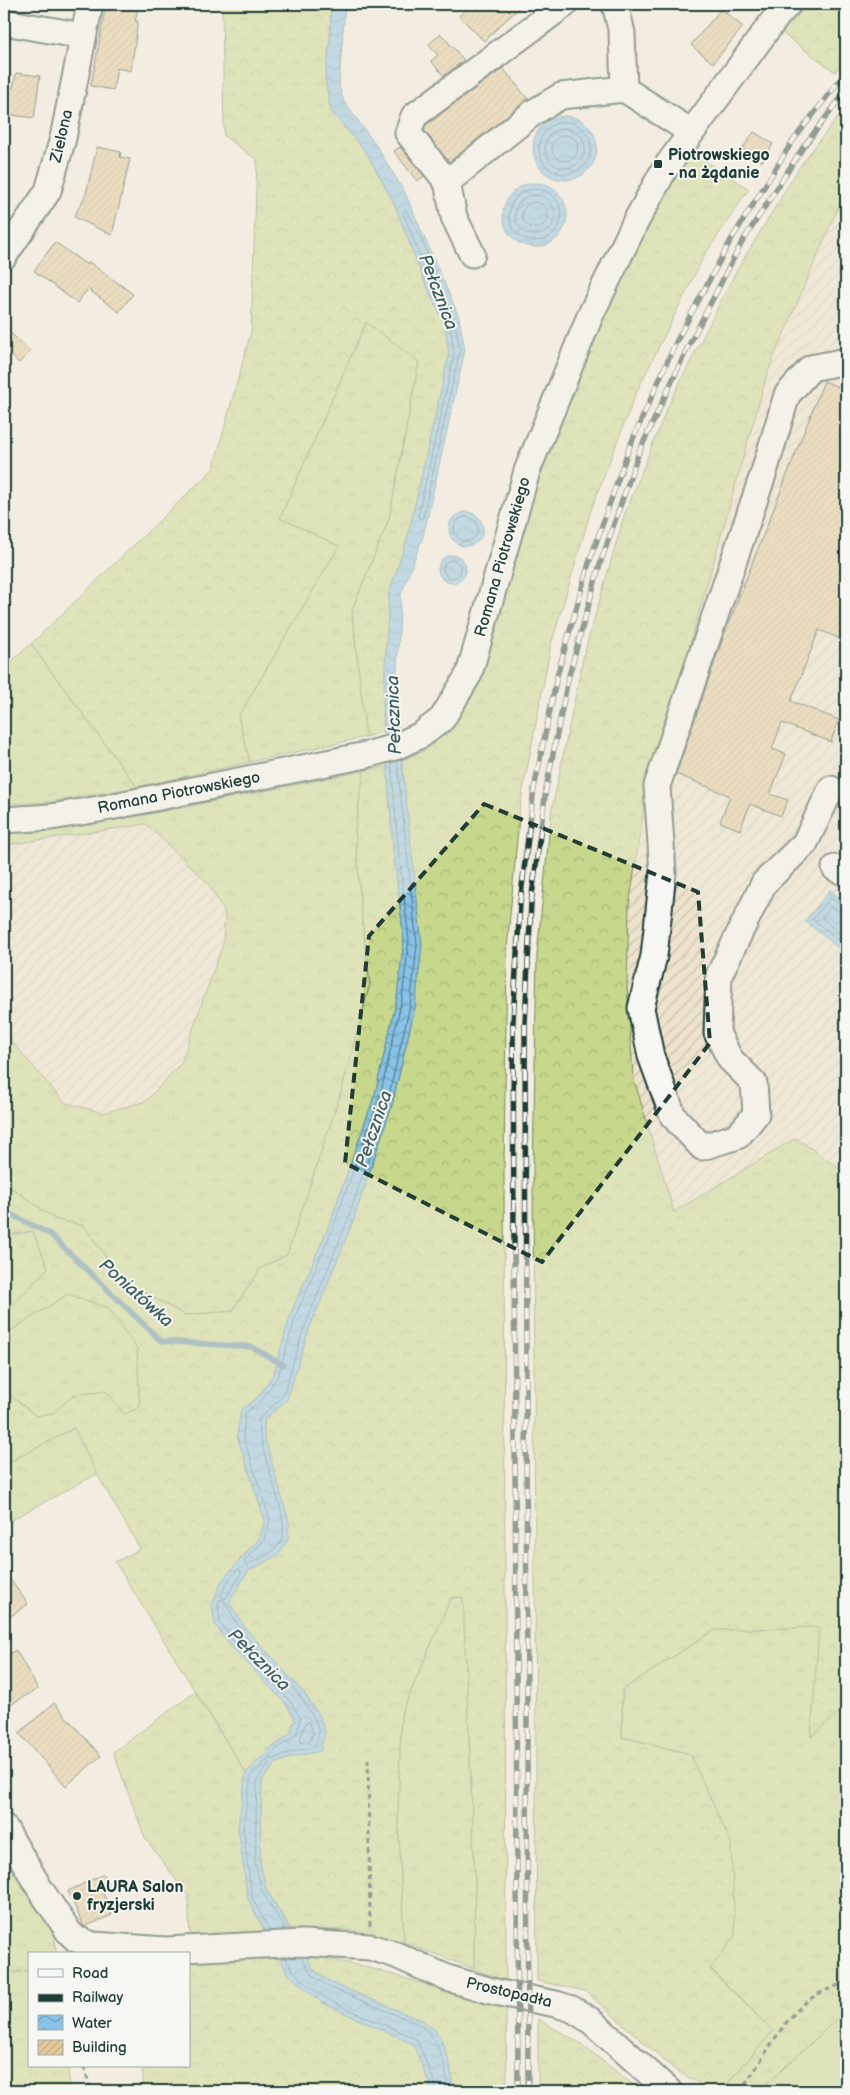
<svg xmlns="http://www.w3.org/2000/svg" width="850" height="2095" viewBox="0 0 850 2095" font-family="'Balsamiq Sans',sans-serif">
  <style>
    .industrial { fill: url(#industrial-furrows) }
    .grass { fill: url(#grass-tufts); stroke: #738a60 }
    .forest { fill: url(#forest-crowns); stroke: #738a60 }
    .garden { fill: #c7d78c; stroke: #738a60 }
    .water { fill: url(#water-waves); stroke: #5e8d9f }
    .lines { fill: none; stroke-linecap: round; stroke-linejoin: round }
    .shore { stroke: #49727c; stroke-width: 1 }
    .stream { stroke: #5e8d9f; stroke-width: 5.5 }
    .building { fill: url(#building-hatch); stroke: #1f3d34 }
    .minor-casing { stroke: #1f3d34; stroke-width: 29 }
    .path { stroke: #1f3d34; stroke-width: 3; stroke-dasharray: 5 4; stroke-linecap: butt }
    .minor { stroke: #f6f6f2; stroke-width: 25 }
    .rail-casing { stroke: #1f3d34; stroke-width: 5.5 }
    .rail { stroke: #f6f6f2; stroke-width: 4; stroke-dasharray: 11; stroke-linecap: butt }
    .marked { fill: none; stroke: #1f3d34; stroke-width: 4; stroke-dasharray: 10 6; stroke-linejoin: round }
    .poi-dot { fill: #1f3d34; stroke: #f6f6f2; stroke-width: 2 }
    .labels { text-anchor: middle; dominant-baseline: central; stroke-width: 4; stroke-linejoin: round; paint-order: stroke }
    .street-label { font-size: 16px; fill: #1f3d34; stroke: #f6f6f2 }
    .poi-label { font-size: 16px; font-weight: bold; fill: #1f3d34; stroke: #f6f6f2; text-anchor: start }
    .water-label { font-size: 18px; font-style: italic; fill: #395e61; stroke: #f6f6f2 }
  </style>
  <defs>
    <pattern id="industrial-furrows" width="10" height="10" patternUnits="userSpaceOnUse" patternTransform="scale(1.25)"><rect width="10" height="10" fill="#ede2cb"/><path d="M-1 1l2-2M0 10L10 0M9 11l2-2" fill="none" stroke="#cbc3af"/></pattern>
    <pattern id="grass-tufts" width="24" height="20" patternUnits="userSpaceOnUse" patternTransform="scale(1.25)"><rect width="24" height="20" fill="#c7d78c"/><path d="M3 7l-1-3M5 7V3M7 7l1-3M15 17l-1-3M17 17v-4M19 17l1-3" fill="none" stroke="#aab979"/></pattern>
    <pattern id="forest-crowns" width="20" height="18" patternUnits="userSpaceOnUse" patternTransform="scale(1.25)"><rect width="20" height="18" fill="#c7d78c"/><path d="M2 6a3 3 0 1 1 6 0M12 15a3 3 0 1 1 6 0" fill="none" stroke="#aab979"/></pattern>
    <pattern id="water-waves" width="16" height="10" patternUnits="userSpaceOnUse" patternTransform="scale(1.25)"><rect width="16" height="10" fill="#88c2e7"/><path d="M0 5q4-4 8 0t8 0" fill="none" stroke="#6f9fbc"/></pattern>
    <pattern id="building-hatch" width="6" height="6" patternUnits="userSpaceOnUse" patternTransform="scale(1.25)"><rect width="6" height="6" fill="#e2ca99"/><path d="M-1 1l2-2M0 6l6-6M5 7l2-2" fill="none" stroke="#c1ae84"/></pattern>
  </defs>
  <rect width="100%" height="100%" fill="#f2ede0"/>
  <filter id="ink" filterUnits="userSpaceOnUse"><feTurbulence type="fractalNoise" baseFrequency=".02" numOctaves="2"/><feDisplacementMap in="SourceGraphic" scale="10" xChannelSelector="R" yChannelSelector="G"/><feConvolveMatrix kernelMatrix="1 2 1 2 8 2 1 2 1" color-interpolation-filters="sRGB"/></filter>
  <g filter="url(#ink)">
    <path class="industrial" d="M846,189V1173L796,1138L674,1213L633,1076L627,985L629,906L645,802L768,371Z
      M146,824L208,883L225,913L223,943L181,1063L146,1101L103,1113L64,1102L4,1033V845Z"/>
    <path class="grass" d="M366,322L419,361L389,519L352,610L366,737L250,762L238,717L339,546L280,518Z
      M31,644L137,787L50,802L4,804V668Z
      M364,771L355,830L362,919L370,984L341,1092L287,1255L261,1268L232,1311L185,1315L123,1281L84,1226L55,1219L13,1189L4,1187V1033L64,1102L103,1113L146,1101L181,1063L223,943L225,913L208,883L146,824L6,845H4V831L50,828L145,815Z
      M33,1231L48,1268L12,1306H4V1236Z
      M68,1294L109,1308L137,1349L140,1407L125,1415L74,1395L53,1413L36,1416L9,1394L4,1396V1359L7,1357L4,1347V1335Z
      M74,1428L97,1474L4,1524V1465Z
      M463,1597L475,1877L474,1969L404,1942L398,1816L401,1714L451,1598Z
      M820,1627L811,1736L841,1710L846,1721V2011L759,2091H721L773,2031L710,1968L735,1936L690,1754L622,1737V1690L714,1630Z
      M195,1692L246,1773L238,1828L248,1899L265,1932L190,1937L188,1896L145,1838L113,1752Z
      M4,1848L55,1937L56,1954H29V1971L4,1973Z
      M4,1980L9,2039L4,2044Z"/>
    <path class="forest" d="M222,4H331L330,43L325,79L331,111L366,152L394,203L424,280L445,324L449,355L407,540L389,593L383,710L384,731L366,737L352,610L389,519L419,362L366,322L280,518L339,546L238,717L250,762L137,787L31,644L213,469L251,332L257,160L224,136Z
      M808,4H846V58L835,72L782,33Z
      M846,106V189L768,371L645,801L629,906L627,985L633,1076L674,1212L796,1138L846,1173V1666L841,1710L811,1737L819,1627L714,1630L622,1690V1737L690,1754L731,1843L735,1936L710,1969L773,2031L721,2091H712L674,2069L585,1991L537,1981L533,1172L537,954L551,814L584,654L624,516L668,406L734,275L800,166Z
      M691,152L749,189L704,256L636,393L592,507L551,645L520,806L507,949L504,1166L506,1981L474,1969L475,1877L463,1597L451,1598L401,1714L398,1816L404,1942L351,1930L291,1929L266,1889L260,1863L262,1780L275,1764L291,1757L320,1751V1717L304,1693L245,1628L229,1602L248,1571L278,1555L264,1435V1420L287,1399L308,1332L353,1221L392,1105L415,1007L411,850L402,760L422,752L451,728C497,591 540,454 598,321C623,262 658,207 691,152Z
      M387,766L393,847L404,940L397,998L375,1094L328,1228L291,1313L274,1373L259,1396L241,1410L237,1436L265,1520L259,1539L239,1560L215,1625C239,1657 277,1686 295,1719L290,1734L270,1749L246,1773L115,1562L140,1549L97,1474L74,1428L4,1465V1396L9,1394L36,1416L53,1413L74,1395L106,1391L125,1414L140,1407L137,1349L109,1308L68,1294L4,1335V1306H12L48,1268L33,1231L4,1236V1187L13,1189L55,1219L84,1226L123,1281L185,1315L232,1311L261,1268L287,1255L341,1092L370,984L362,919L355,830L364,771Z
      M277,1952L321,2002L413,2044L430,2085V2091H144L142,2066H189V1961Z
      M305,1954L363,1966L506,2008L507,2091H453L451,2068L442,2042L436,2031L423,2021L332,1983L314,1970Z
      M29,1971V2066H68L70,2091H4V2044L9,2039L4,1973Z
      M538,2019L580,2043L641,2091H538Z"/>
    <path class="garden" d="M846,2011V2091H759Z"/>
    <path class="water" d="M331,4H345L339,86L344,102L376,145L405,193L459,317L465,350L423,537L401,594L396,687L397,719L422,945L415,1007L392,1105L353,1221L308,1332L287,1400L264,1420V1435L289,1522L288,1540L278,1555L248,1571L229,1602L245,1628L304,1693L320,1717L325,1733L320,1751L291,1757L275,1764L262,1780L260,1863L266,1889L314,1970L332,1983L423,2021L436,2031L442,2042L451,2068L453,2091H430V2085L413,2044L321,2002L288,1974L248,1899L238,1828L246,1773L270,1749L290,1734L295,1719L288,1706L230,1645L215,1625L212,1605L222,1580L259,1539L265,1520L237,1436L241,1410L259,1396L274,1373L291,1313L328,1228L375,1094L397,998L404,940L393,847L383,710L389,593L407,540L449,355L445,324L424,280L394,203L366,152L331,111L325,79L330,43Z
      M533 148a32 32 0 1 1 64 0a32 32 0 1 1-64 0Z
      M503 215a32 32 0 1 1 64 0a32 32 0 1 1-64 0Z
      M449 529a17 17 0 1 1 34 0a17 17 0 1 1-34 0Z
      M438 569a14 14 0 1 1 28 0a14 14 0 1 1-28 0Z
      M830,890L846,903V954L805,921Z"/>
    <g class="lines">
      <path class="shore" d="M539 148a26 26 0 1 1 52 0a26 26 0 1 1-52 0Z
        M545 148a20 20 0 1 1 40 0a20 20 0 1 1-40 0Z
        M552 148a13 13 0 1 1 26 0a13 13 0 1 1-26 0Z
        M509 215a26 26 0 1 1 52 0a26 26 0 1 1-52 0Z
        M515 215a20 20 0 1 1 40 0a20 20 0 1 1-40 0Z
        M522 215a13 13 0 1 1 26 0a13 13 0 1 1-26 0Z
        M406,210L420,236L454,318L460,350L423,517L420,519L418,516L454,355L450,322L429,278L403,213Z
        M454 529a12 12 0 1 1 24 0a12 12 0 1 1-24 0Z
        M443 569a9 9 0 1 1 18 0a9 9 0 1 1-18 0Z
        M391,762L398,846L409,940L402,999L380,1096L332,1230L296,1315L279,1374L262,1400L245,1413L243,1436L270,1520L263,1542L244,1561L246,1565C258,1560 277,1552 282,1539C291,1517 257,1451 259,1419L283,1396L303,1331L348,1219L387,1103L410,1006L417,945L397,761
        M846,907L830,898L813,919L846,947
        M846,913L840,912L831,907L822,918L846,939
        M237,1570H240L241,1573L226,1598L223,1599L221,1596L227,1582Z
        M220,1600H224L241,1631L300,1696L315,1719L319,1733L315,1747L290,1752L272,1760L269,1759C273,1743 300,1746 300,1717L291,1702L234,1642L220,1623L218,1606Z
        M309,1722L313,1733L311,1740L301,1743L300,1740L305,1724Z
        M270,1931L252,1898L243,1828L251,1775L267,1760L269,1763L257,1780L255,1863L262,1891L286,1930
        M301,1957L311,1974L329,1987L420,2025C441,2042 446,2066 448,2091
        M285,1958C312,2006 372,2015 417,2040L435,2083V2091"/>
      <path class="stream" d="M4,1211L50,1234L161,1341L252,1347L283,1365"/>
    </g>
    <path class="building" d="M106,4H139L135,21H138L131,71L117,68L113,90L91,86Z
      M471,4H523L484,41L459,16Z
      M721,9L743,27L713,63L691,45Z
      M441,34L464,60L444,76L431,61L438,55L428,45Z
      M503,68L528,99L449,162L424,130L426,125Z
      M16,73L40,76L34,118L4,114V84L13,88Z
      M754,132L773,144L762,162L742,149Z
      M97,147L121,152L120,157L130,159L112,235L74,217L86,194Z
      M400,147L424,176L417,181L394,151Z
      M55,242L87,265L89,262L133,294L119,312L88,289L77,303L34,271Z
      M4,327L30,351L19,363L4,349Z
      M824,381L846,390V641L819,630L791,701L839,720L831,742L782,723L772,749L786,754L770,794L788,800L781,816L750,804L740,830L720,822L730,796L676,774L724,635Z
      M4,1571L28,1604L4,1621Z
      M16,1650L38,1689L4,1708V1657Z
      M54,1703L101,1756L66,1786L19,1733Z
      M104,1874L110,1887L102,1891L112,1915L84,1927L68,1891Z"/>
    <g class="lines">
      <g class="minor-casing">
        <path id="minor" d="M565,4L414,116L408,133L447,182L534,112L561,96L624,89L691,132
          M615,4L622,33L624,89
          M4,22L83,36
          M447,182L454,217L472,254
          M4,256L48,191L63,138L90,4
          M831,789L805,843L764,883L719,975L717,1033L730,1059L754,1083L756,1114L738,1136L702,1147L673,1116L651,1056L641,1008L654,956L663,873L657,786L764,472L787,395L811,368L846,361
          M4,820L51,817L105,808L366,755L395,747L421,735L442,719L469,674L527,471L590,316L635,223L664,170L777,16L788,4
          M835,868L846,873
          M4,1827L40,1889L69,1932L76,1939L93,1945L166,1950L303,1943L370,1947L396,1955L447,1978L495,1992L556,2004L572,2009L590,2020L669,2091"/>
      </g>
      <path class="path" d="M368,1759L370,1927
        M84,2066L91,2091
        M739,2091C763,2063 776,2028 805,2003C816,1993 832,1988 846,1982"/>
      <use href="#minor" class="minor"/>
      <g class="rail-casing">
        <path id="rail" d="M518,2091L513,1022L520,903L534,789L557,676L589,563L629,448L676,342L731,240L792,142L846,72
          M528,2091L525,1023L531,903L546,789L568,679L600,564L639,452L688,347L741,244L804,146L846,91"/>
      </g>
      <use href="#rail" class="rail"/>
    </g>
  </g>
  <path d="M0 0H850V2095H0ZM484,804L698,892L710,1043L542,1262L345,1163L369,936Z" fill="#f2ede0" fill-opacity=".55" fill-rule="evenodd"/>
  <path class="marked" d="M484,804L698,892L710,1043L542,1262L345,1163L369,936Z"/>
  <g class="poi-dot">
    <rect x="653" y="159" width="10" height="10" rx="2.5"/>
    <circle cx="77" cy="1896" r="5"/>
  </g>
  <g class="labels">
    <g class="street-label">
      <text transform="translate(62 136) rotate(-77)">Zielona</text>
      <text transform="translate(503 557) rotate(-74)">Romana Piotrowskiego</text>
      <text transform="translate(179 793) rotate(-11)">Romana Piotrowskiego</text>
      <text transform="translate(509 1993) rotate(13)">Prostopadła</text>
    </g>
    <g class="poi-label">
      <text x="668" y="155">Piotrowskiego<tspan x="668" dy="18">- na żądanie</tspan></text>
      <text x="87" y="1887">LAURA Salon<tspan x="87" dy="18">fryzjerski</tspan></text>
    </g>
    <g class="water-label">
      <text transform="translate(438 292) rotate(69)">Pełcznica</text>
      <text transform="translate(394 715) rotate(-92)">Pełcznica</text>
      <text transform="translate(374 1129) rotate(-71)">Pełcznica</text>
      <text transform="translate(136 1293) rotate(42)">Poniatówka</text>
      <text transform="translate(259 1660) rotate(45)">Pełcznica</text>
    </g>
  </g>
  <rect width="850" height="2095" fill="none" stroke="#f6f6f2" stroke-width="20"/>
  <rect x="10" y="10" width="830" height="2075" fill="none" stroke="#1f3d34" stroke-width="2" filter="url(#ink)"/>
  <rect x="28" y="1952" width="162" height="115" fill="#f6f6f2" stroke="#a0aca6"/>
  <rect x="38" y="1969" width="25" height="8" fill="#f6f6f2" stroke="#a0aca6"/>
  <text x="72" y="1978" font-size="15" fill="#1f3d34">Road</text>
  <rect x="38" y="1994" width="25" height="8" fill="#1f3d34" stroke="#a0aca6"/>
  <text x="72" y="2002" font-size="15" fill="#1f3d34">Railway</text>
  <rect x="38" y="2015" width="25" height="15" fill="url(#water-waves)" stroke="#a0aca6"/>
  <text x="72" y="2028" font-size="15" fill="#1f3d34">Water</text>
  <rect x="38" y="2040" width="25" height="15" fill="url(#building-hatch)" stroke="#a0aca6"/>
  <text x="72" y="2052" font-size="15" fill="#1f3d34">Building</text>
</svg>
